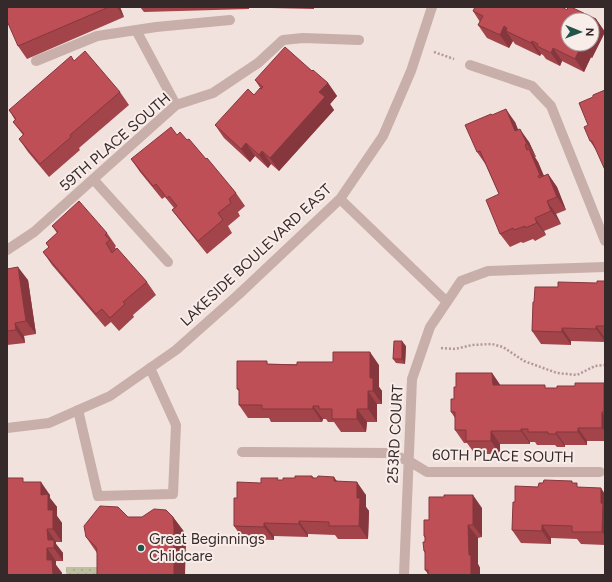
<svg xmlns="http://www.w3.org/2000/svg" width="612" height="582" viewBox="0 0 612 582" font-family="Figtree,sans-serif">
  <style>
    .green { fill: url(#green-dots) }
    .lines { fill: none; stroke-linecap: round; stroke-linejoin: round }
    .path { stroke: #b49895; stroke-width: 2.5; stroke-dasharray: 2 2; stroke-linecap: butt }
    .lane { stroke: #c8afaa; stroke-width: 10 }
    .street { stroke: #c8afaa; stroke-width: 10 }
    .wall { fill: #a3444b }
    .shaded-wall { fill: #85373d }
    .building { fill: #be4f57; stroke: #85373d }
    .poi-dot { fill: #215549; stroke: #f9edea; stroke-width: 1.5 }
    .labels { text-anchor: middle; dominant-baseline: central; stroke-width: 4; stroke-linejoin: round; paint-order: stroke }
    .street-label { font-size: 15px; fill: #362929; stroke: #f9edea }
    .poi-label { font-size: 15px; fill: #362929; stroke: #f9edea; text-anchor: start }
  </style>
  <defs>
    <pattern id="green-dots" width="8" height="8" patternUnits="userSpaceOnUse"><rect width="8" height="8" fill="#bebf9f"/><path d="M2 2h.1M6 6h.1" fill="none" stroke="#a4a489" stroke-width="1.8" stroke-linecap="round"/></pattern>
  </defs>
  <rect width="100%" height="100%" fill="#f1e2de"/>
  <path class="green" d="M66,567H100L105,575H66Z"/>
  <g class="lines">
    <path class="path" d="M434,52L454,59
      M441,348L455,349L472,345L492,344L503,347L524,361L557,373L577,375L595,366L605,365"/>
    <path class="lane" d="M78,410L98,496L173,494L176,425L150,368"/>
    <path class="street" d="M136,30L176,105
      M36,61L97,36L156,27L230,20
      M470,65L532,86L551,106L605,241
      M93,179L168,262
      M340,199L447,302
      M7,250L34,232L176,105L213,93L258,63L283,40L303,38L359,40
      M7,428L49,423L110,396L176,350L238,295L340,199L383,136L411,71L432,7
      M242,452L388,453L409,461L427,472H600
      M404,575L412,379L430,327L461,281L488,271L605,267"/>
  </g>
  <path class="wall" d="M7,7H120L124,17L27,59L18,46Z
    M140,7H249V9L144,12Z
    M270,7H314V9L271,8Z
    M567,10L596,19L605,32L592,58L591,57L584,72L562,61L560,66L546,59L543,55L541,54L540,56L515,44L513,41L509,48L487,38L478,25L480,22L473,11Z
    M74,61L120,92L129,105L79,148L80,150L49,177L28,152L19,139L23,135L13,122L15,120L9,110Z
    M312,71L328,83L337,96L330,104L334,110L279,171L271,164L268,168L255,156L250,162L224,138L215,125L261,89L255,80Z
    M605,90L596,150L590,141L588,125L593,97Z
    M492,115L515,122L518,130L529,142L536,157H535L538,162L544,176L548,174L557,187L566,210L556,214L561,224L544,231L546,235L535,241L533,239L523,243L521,242L510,247L500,234L499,194L486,165L477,152Z
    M177,135L187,140L206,159L236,193L245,206L238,212L240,216L228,226L232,233L207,254L182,223L172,210L174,208L165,197L162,199L140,172L131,159Z
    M52,226L107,233L116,246L115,247L116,249L147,282L156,295L133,315L134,317L119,331L111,322L105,327L52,265L43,252L49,247L46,243L57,233Z
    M7,269L28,280L36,334L24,336L25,343L7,345Z
    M605,281V342L571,341V345L541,344L532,331L534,302L558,287L597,283Z
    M406,346L405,364L396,363L393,359Z
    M270,364L379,365V387L382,391V404H377V422H367L366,432H341L334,422H328L326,419H323L322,422H271L269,418H248L239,405V391L237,389Z
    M492,373L500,385L547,388H557L605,384V441H587V445H565V447H557L555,445H537L535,442H530V444H500V454H475L467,443H464L455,430V418L451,412L454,399L456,387Z
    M312,476L314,478L338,481L366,495V507L369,511L368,539H338L335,535L308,534V537L274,536V540L243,539L234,526L237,498L261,483Z
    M26,482L50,495V498L57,507V516L62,523V542H56V544L63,553V561H56V565L62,573V575H7Z
    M538,487H580L605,494V545L581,544L577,539L551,538V544L521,543L512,530L515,502Z
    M482,508V537L478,538V564L480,568V575H428V574L425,570V553L424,551L425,538L424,536L429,520Z
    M128,517H173L185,533L186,543L97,553L86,537Z"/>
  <path class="shaded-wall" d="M117,7H120L124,17Z
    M596,19L605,32L592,58L583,45L584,44H592V27Z
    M504,26L508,32L506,31L513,41L509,48L500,35Z
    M532,41L541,54L540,56L531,43Z
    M582,44L591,57L584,72L575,59Z
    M553,48L562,61L560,66L551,53Z
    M328,83L337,96L330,104L334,110L279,171L270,158L319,92Z
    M506,109L515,122L524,144L515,131Z
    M520,129L529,142L536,157L527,144Z
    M246,143L255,156L250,162L241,149Z
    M525,145L531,154L529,149L538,162L549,188L540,175Z
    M262,151L271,164L268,168L259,155Z
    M548,174L557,187L566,210L557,197Z
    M547,201L556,214L561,224L551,211Z
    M535,218L544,231L546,235L537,223Z
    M18,267L28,280L36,334L26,321Z
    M15,323L24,336L25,343L16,330Z
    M596,326L605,338V341L596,329Z
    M562,328L571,341V345L562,332Z
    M402,341L406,346L405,364L402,359Z
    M370,352L379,365V387L382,391V404L373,391L370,378Z
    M492,373L501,386L493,385Z
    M604,383L605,384V413L604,412Z
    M368,391L377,404V422L368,409Z
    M313,406L323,419L322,422L313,409Z
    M357,409L367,422L366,432L357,419Z
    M602,412L605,417V432L602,428Z
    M578,428L587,441V445L578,432Z
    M521,429L530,442V444L521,431Z
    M491,431L500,444V454L491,441Z
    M556,432L565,445V447L556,434Z
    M334,477L343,490L334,481Z
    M41,482L50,495V498L57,507V516L62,523V542L53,529L48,510L41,495Z
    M357,482L366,495V507L369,511L368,539L359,526L357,498Z
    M601,488L605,494V536L602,532L601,503Z
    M473,495L482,508V537L473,525Z
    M173,517L185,533L186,543L185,575H174Z
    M299,521L308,534V537L299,524Z
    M264,523L274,536V540L264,527Z
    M468,525L478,538V564L480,568V575H471L469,555Z
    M542,525L551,538V544L542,531Z
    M47,529L56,542V544L63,553V561L48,540Z
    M47,548L56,561V565L62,573V575H53L47,560Z"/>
  <path class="building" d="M7,7H109L18,46L7,21Z
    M475,7H562L567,10L568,7H571L596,19L592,27V20H568V44H584L583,45L582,44L575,59L553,48L551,53L537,46L538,44L532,41L531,43L506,31L507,28L504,26L500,35L478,25L483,16L473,11Z
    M285,47L312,71L313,70L328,83L319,92L325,97L270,158L262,151L259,155L246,143L241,149L215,125L248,89L254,95L260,88L261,89L263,87L255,80Z
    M85,51L120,92L70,135L71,137L40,164L19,139L24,134L13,122L16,119L9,110L71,56L74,61Z
    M605,90V170L592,141H590L584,127L588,125L579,103L593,97V95Z
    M506,109L515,131L520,129L527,144L525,145L527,150L529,149L540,175L538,176L539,178L548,174L557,197L547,201L551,211L535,218L537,223L525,228V226L514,230L513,228L500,234L486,200L499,194L480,151L477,152L465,125L491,114L492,115Z
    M171,127L177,135L180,132L187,140L189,139L206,159L207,158L236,193L229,199L231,203L218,213L223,220L198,241L172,210L177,206L169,196L167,198L156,184L153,186L131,159Z
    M79,201L107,233L105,235L110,240L106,243L112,253L117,248L147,282L123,302L125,304L110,318L102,309L96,314L43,252L49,247L46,243L58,232L52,226Z
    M18,267L26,321L15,323L16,330L7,331V269Z
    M597,281H605V326H596V329L562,328V332L532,331L533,302H534L535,287H558V282L597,283Z
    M394,341H402V359H393Z
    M333,352H370V378H373V391H368V409H357V419H332V409H319V406H313V409H262V405H239V389H237V361H267V364L297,365V362H333Z
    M456,373H492L493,385H545V388H557V386H575V383H604V412H602V428H578V432H556V434H548V432H528V429H521V431H491V441H466V430H455V412H451V399H454V387H456Z
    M295,476H312V478H317L318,476L334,477V481L357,482V498H360L359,526H329V522L299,521V524L264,523V527L234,526V498H237V482L261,483V478H278L277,480H283V478H295Z
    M7,478H23V482H41V495L48,494V510H53V529H47L48,540H54V548H47V560H52L53,575H7Z
    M544,480L572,481V483H577V487L601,488V503L603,504L602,532H572V526L542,525V531L512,530L513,502H515V486L538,487L539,483H543Z
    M444,495H473V525H468L469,555H471V575H428V570H425V551H424L423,542H425V536H424V520H429V497H444Z
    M100,506L118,507L128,517H142L154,509L166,510L173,517L174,527V575H97V553L96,547L86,537L84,526Z"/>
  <circle class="poi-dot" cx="141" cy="548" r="4"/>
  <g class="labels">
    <g class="street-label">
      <text transform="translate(115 142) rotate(-41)">59TH PLACE SOUTH</text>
      <text transform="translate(256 255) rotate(-43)">LAKESIDE BOULEVARD EAST</text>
      <text transform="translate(395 434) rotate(-87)">253RD COURT</text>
      <text transform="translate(503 456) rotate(1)">60TH PLACE SOUTH</text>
    </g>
    <g class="poi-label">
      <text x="149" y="539">Great Beginnings<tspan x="149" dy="17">Childcare</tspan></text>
    </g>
  </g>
  <rect width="612" height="582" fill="none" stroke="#362929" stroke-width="16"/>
  <g transform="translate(580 32) rotate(91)"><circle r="19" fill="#f9edea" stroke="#ab9f9d"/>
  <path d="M0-3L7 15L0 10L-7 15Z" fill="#215549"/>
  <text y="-6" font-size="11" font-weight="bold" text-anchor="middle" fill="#362929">N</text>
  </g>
</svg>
